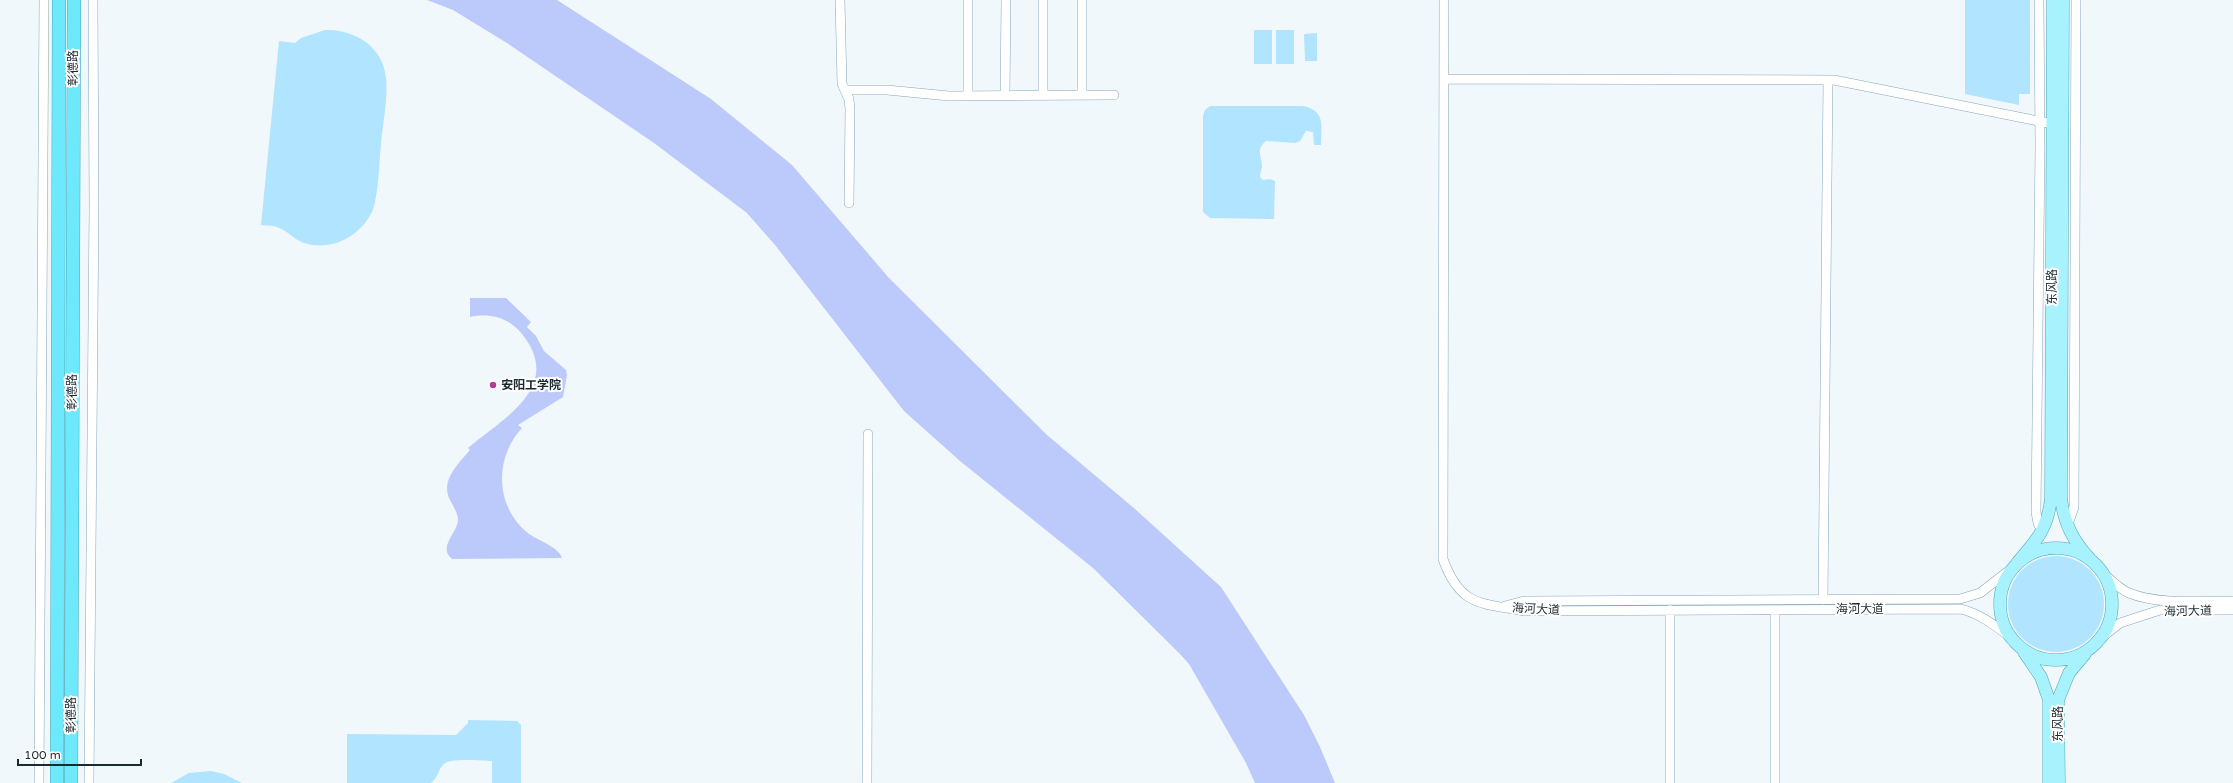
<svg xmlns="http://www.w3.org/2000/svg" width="2233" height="783" viewBox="0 0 2233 783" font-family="'Varela Round','Noto Sans SC',sans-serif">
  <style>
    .green { fill: #b1e4fe }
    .water { fill: #bbc9fb }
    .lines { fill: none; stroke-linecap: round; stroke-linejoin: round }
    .minor-casing { stroke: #83a7b9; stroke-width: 10 }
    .major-casing { stroke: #50a6b4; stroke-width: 13 }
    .highway-casing { stroke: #50a6b4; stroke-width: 14 }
    .minor { stroke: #fff; stroke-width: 9 }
    .major { stroke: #a7f2fd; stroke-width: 12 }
    .highway { stroke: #6de9fb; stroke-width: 13 }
    .poi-dot { fill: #b13e99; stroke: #fff; stroke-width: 1.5 }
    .labels { text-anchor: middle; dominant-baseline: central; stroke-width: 4; stroke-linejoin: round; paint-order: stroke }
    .street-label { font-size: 12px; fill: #1b2a31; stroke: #fff }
    .poi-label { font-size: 12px; font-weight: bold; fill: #1b2a31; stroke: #fff; text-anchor: start }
  </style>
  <rect width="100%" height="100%" fill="#f1f8fc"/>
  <path class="green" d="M1965,0H2030V94H2019V105L1965,94Z
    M325,30C354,29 383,46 386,78C388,99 383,122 381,143C379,165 379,188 373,210C361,236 332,252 304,243C293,239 287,230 277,227C272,225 266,226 261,225L279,41L295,43L301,38Z
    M1254,30H1272V64H1254Z
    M1276,30H1294V64H1276Z
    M1317,33V61H1305L1304,34Z
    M1210,106H1303C1326,111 1321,125 1321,145H1314L1313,132L1306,131L1300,141L1295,143L1266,141C1255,150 1262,156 1262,167C1261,170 1260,174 1260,177L1263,180L1270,179L1275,181L1274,219L1210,218L1203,212V116L1205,110Z
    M2008 604a48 48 0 1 1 96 0a48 48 0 1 1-96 0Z
    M468,720L517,721L521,725V783H492V761C482,761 449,757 443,765C437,771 440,775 431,783H347V734L456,735L468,723Z
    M211,771L224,774L242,783H171L189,773Z"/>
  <path class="water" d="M427,0H557L711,99L792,165L889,278L1047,435L1135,509L1221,587L1304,715L1320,747L1335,783H1255L1246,763L1189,664L1179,653L1093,568L960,461L904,411L775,245L747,213L654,143L507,43L453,10Z
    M470,298H506L531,322L527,327L536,336L544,351L566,370L567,375L563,397L518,425L522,428C494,458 495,507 528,533C538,541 558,546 562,558L452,559C437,547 458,532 458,520C458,513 453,506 450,500C440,481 458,464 470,450L468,448C504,418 564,386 522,334C508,317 490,313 470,317Z"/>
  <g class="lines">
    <g class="minor-casing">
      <path id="minor" d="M840,0L842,84L849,99L850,109L849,203
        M1444,0L1443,559C1460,607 1482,603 1524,611L1961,609C1980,614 1993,624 2009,636
        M2039,0L2040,147L2036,512L2038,523L2042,532
        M1444,79L1834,80L2053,124
        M845,90H887L949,96L1114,95
        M968,95V0
        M1005,95L1006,0
        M1043,95V0
        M1082,95V0
        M2067,527L2074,507L2076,0
        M2102,572C2110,579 2119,589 2129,593C2158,605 2202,601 2233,601
        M1823,600L1828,80
        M1505,606L1524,601L1960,599L1980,593L2011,569
        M2101,638L2120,623L2160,610H2233
        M39,783L44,0
        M89,783L94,207L93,0
        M867,783L868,434
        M1670,783V610
        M1775,783V610"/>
    </g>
    <g class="major-casing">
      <path id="major" d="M2063,0L2061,498C2064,523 2073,541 2090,559
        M2000 604a56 56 0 1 1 112 0a56 56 0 1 1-112 0Z
        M2017,563C2037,540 2048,528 2051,498L2053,0
        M2024,652L2041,677L2049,700V783
        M2059,783L2058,700L2069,673L2085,654"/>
    </g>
    <g class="highway-casing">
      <path id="highway" d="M57,783L59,0
        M71,783L74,0"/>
    </g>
    <use href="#minor" class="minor"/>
    <use href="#major" class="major"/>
    <use href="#highway" class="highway"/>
  </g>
  <circle class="poi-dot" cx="493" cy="385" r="4"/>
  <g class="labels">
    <g class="street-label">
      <text transform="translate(73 68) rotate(-90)">彰德路</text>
      <text transform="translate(2052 287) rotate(-90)">东风路</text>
      <text transform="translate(72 392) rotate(-90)">彰德路</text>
      <text transform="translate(1536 609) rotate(3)">海河大道</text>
      <text x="1860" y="609">海河大道</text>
      <text transform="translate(2188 611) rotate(-1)">海河大道</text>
      <text transform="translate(71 715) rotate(-90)">彰德路</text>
      <text transform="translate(2058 724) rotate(-90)">东风路</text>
    </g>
    <g class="poi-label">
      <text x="501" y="385">安阳工学院</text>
    </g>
  </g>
  <path d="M18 759v6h123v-6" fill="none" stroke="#1b2a31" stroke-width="2"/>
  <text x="24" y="759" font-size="12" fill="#1b2a31" stroke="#ffffff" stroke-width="3" paint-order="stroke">100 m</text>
</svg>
